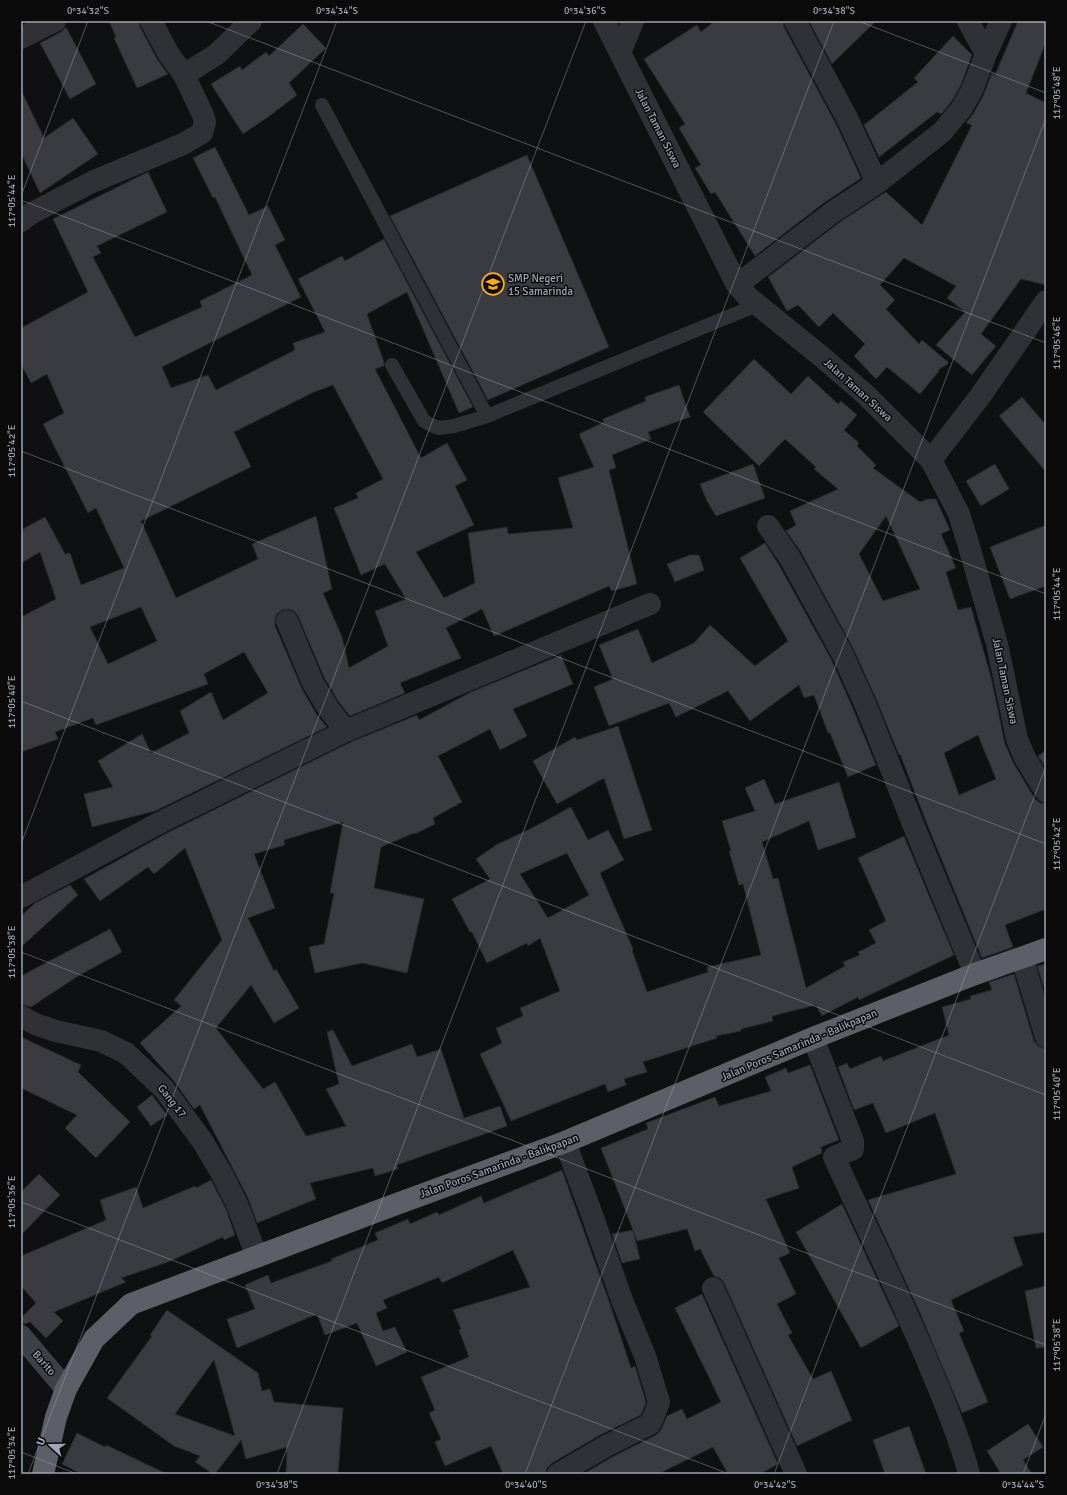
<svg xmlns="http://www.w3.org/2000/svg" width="1067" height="1495" viewBox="0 0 1067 1495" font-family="Signika,sans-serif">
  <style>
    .building { fill: #3a3b41; stroke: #29292d; fill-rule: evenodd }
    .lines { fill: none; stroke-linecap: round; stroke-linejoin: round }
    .lane { stroke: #303136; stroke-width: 14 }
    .street { stroke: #303136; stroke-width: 22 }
    .secondary { stroke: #3e4047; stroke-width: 22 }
    .highway { stroke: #5c5f68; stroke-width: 22 }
    .ticks { fill: none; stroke: #9fa6b4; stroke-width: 1; stroke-opacity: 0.45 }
    .labels { text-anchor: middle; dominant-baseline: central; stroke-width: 3; stroke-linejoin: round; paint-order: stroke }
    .street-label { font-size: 11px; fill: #9fa6b4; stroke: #0b0b0c }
    .poi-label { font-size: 11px; fill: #9fa6b4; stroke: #0b0b0c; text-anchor: start }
    .neatline { fill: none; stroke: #9fa6b4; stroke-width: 1.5 }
    .ticks-label { font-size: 10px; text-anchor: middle; fill: #9fa6b4 }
  </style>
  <rect width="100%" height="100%" fill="#0f1011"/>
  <path class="building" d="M109,21H139L140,27L157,59L168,74L137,88L114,38L116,37Z
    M715,21H783L784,27L837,126L861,178L825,202L755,256L715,192L711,194L695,168L701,165L679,128L685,124L644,59L697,25L701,32Z
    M809,21H876L832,64Z
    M1018,21H1046V42L1026,93L1046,103V285L1021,279L981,334L996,346L972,375L936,345L965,312L947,298L956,286L904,258L880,285L895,300L886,309L919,344L922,340L949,363L938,370L939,371L920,394L887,367L876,379L854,356L865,344L833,313L819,327L798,305L787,311L768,277L840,222L886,192L922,225L972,125L966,123L973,114L983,96L992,73L995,75Z
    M303,24L326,48L289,83L297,95L268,117L243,134L211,84L240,66L242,70L266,52L269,56Z
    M66,27L96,84L70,99L40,43L61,32Z
    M953,36L972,55L961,85L952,101L941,114L937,112L879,157L864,125L918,82L914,78Z
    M21,90L44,138L73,118L98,154L40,193L21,153Z
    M215,147L249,215L268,206L285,240L275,245L301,297L162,367L171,388L208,375L216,390L295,350L293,343L325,332L298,279L342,256L345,261L384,239L473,407L459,413L407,292L367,314L384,362V366L375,369L421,458L447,443L467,480L455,486L474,525L416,552L444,598L475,583L468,533L507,527L508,534L573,528L558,478L594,467L579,434L604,422L603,419L646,401L645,397L679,385L690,417L648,432L651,439L612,455L616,468L609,470L637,584L612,591L609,586L494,636L482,609L446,628L461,658L400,683L405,693L350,716L338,701L324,677L298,616L294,611L289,609L282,610L277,614L275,619V626L302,689L317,715L327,727L155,811L92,827L84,794L113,787L98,761L142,734L151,753L189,733L180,711L211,692L223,720L268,693L244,652L204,674L208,684L96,725L93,718L55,732L58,739L21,752V617L56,599L40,552L21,563V530L45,517L65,554L70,553L81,585L124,568L96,508L88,513L43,424L64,413L47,374L31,383L21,364V328L88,292L53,219L148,172L167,212L97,246L101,253L93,257L135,337L202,307L200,301L252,275L215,197L213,198L193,158ZM333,385L383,479L356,493L358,498L334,508L361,575L385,564L406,599L375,611L388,646L349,668L342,637L323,593L332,589L316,516L252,544L258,559L176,598L141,521L251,467L234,432L314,392ZM141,607L157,641L108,664L90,627Z
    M527,155L609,347L488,400L390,216Z
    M754,359L791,394L808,376L838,404L841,401L857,415L844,430L859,443L857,446L876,465L873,468L920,502L928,499H936L950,530L941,534L956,568L946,572L958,610L971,607L991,677L1005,744L1014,764L1035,799L1040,803L1046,804V909L1005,925L1013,947L982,958L927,824L900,754L899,755L877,701L853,648L801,552L786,531L796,525L790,511L838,489L814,469L816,467L785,439L759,466L703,412ZM886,516L920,589L883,601L859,554ZM978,735L996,779L959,795L944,753Z
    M1022,397L1046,425V472L999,416Z
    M753,464L765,498L716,516L707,501L700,484Z
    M995,464L1009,489L981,506L966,481Z
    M1046,525V586L1010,599L990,547Z
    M765,543L779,565L831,659L854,711L876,765L848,777L830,733H828L814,695L804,698L799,685L750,721L728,691L676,717L669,703L609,726L594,687L613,679L599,645L638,629L652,663L694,643L710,625L755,666L788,641L740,558Z
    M690,555H699L704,570L675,582L667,564Z
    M561,655L573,684L513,709L527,736L500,750L490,729L438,756L462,802L433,818L435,824L415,834L414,833L381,847L374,888L424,899L407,973L362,963L315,973L309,947L324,944L334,893H330L343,822L284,840L285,845L254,854L275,908L248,918L274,971L276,969L299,1008L274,1023L251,985L216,1028L263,1089L275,1082L306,1136L346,1126L326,1089L339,1084L327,1032L333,1030L352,1066L412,1044L417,1057L441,1049L464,1118L500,1106L507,1126L397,1165L398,1169L375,1176L373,1168L310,1183L316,1199L257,1223L248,1198L200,1105L194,1109L173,1080L140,1043L181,1006L174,1000L222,940L185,848L154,874L148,867L100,901L84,879L167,833L351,742L417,715L419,720L471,692Z
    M618,726L652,830L624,839L604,778L557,804L533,761L575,737L577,740Z
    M1046,750V768L1038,756Z
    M764,779L775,804L839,782L856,837L818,850L809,821L762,842L773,879L778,878L806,988L845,966L843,962L860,955L858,952L876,943L869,930L886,921L858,858L904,836L954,955L859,1000L858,997L822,1016L816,1005L772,1016L773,1021L741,1029V1031L716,1036L717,1038L643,1062L647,1072L624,1079L626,1085L608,1092L605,1084L511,1121L480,1054L502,1043L496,1028L523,1016L520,1008L560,991L540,938L528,946L527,943L487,963L472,932H470L452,899L490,879L476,859L496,845L532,828L571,807L588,840L608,830L624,860L600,873L633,949L632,950L647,992L708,972L707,967L761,955L743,884L739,885L729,851H731L722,821L755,811L745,788ZM567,853L589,895L548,918L520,874Z
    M70,885L78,895L21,947V916L35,903Z
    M110,929L122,952L78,976L31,1007L21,1004V976Z
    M1046,964V994L1037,966Z
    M1014,974L1034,1041L1038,1046L1046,1049V1232L1013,1237L1023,1265L951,1300L964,1331L959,1333L988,1402L962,1413L920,1313L868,1200L956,1174L935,1113L886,1133L873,1103L854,1110L838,1067L847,1063L850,1069L881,1056L883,1061L949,1035L942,1007L971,999L970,996L992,990L989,982Z
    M21,1037L81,1065L78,1072L130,1122L96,1158L65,1128L77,1115L21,1088Z
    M810,1065L839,1140L821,1147L822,1153L792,1167L799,1188L766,1199L790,1253L779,1258L796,1294L777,1304L792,1333L788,1335L813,1379L831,1371L852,1420L797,1446L724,1283L720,1278L714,1276L700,1249L695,1251L687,1229L637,1241L633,1230L640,1259L622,1263L612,1234L633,1230L601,1148L648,1129L646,1123L715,1097L719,1106L771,1091L765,1077L786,1068L788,1073Z
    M152,1095L167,1115L151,1126L137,1107Z
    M562,1170L610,1304L631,1368L635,1366L646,1402L641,1415L602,1434L552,1463L547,1468L546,1474H503L491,1446L445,1466L435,1442L441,1439L429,1413L435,1410L421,1377L469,1357L459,1330L461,1329L453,1310L530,1287L513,1250L442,1283L439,1277L383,1300L387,1308L376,1313L383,1331L395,1327L407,1352L376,1366L357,1323L325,1335L317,1314L237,1348L227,1319L255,1309L245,1285L268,1275L271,1283L332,1261L331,1259L378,1240L375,1233L408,1219L410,1224L437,1212L439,1215L481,1196L484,1203Z
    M39,1174L60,1195L21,1235V1192Z
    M211,1180L226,1209L235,1235L224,1240L223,1237L168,1262L121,1278L126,1282L54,1312L63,1321L46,1338L30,1322L25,1324H21V1318L36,1303L21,1286V1256L106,1220L100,1200L136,1187L143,1208L195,1186L196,1188Z
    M842,1204L899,1326L861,1348L796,1232Z
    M1046,1286V1347L1036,1348L1025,1291Z
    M702,1294L778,1464L760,1474H728L713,1447L658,1474H583L614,1456L656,1435L661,1430L667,1416L682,1409L687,1419L721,1402L675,1308Z
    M167,1310L258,1373L262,1391L270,1389L274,1402L343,1408L338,1474H286L287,1447L246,1459L241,1440L215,1474H213L195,1462L200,1456L174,1446L107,1398L152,1336L150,1335ZM214,1360L235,1436L175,1414Z
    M1028,1424L1043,1447L1023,1460L1032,1474H1001L987,1451Z
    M909,1426L926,1474H885L873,1440Z
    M77,1433L105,1447L106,1445L167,1474H81L62,1464Z"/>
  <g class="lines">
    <path class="lane" d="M322,105L487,416
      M392,365L424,421L433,426L439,428L454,426L487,416L757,305"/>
    <path class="street" d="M604,21L737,285L748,297L822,357L866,395L931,460L959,514L968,543L997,644L1017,739L1025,758L1046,792
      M795,21L848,120L877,183
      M968,21L986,54
      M21,38L55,21
      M620,53L633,21
      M184,75L217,54L251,21
      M21,221L30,214L92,182L183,144L202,133L205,122L203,115L184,75L168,53L151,21
      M737,285L833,212L877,183L942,132L962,108L972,90L986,54L1001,21
      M931,460L981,395L1046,301
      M768,526L790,558L842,653L866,706L915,829L975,974
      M287,621L313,683L328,708L346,731
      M21,897L161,822L346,731L650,604
      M1022,958L1046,1037
      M21,1016L35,1024L56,1031L101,1041L126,1053L164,1089L203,1142L222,1174L237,1204L257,1257
      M813,1038L853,1141V1149L834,1157C867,1229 902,1299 932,1372C946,1405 960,1439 969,1474
      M713,1288L796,1474
      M558,1474L608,1445L650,1424L653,1418L659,1402L645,1356L622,1300L591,1212L565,1142"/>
    <path class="secondary" d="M21,1336L66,1389"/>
    <path class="highway" d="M43,1474L56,1417L66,1389L94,1339L131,1304L375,1212L565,1142L813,1038L975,974L1046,949"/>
  </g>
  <path class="ticks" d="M206,21L1046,343M858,21L1046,93M21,196L88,21M21,200L1046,594M21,451L1046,844M21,701L1046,1095M21,844L337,21M21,952L1046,1345M21,1202L729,1474M21,1452L77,1474M28,1474L586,21M277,1474L834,21M525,1474L1046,118M774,1474L1046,766M1023,1474L1046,1414"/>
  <defs>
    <g id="school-ring" transform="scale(1.15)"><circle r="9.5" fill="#0b0b0c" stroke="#ffaa1a" stroke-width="1.5"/><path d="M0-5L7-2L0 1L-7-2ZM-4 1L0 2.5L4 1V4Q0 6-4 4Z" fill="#ffaa1a"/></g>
  </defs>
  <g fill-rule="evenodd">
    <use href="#school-ring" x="493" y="284"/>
  </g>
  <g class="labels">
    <g class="street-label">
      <text transform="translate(658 128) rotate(63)">Jalan Taman Siswa</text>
      <text transform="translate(858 390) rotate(42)">Jalan Taman Siswa</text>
      <text transform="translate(1005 681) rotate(78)">Jalan Taman Siswa</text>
      <text transform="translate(799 1045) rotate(-23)">Jalan Poros Samarinda - Balikpapan</text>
      <text transform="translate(172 1101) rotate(52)">Gang 17</text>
      <text transform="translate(499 1166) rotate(-20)">Jalan Poros Samarinda - Balikpapan</text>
      <text transform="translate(44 1363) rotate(49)">Barito</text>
    </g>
    <g class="poi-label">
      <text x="508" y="278">SMP Negeri<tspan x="508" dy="13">15 Samarinda</tspan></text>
    </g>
  </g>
  <rect width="1067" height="1495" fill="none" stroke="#0b0b0c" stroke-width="44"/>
  <g transform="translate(50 1445) rotate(291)" stroke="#0b0b0c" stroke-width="3" paint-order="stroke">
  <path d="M0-3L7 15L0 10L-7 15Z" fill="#9fa6b4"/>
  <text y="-6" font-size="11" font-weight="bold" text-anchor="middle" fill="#9fa6b4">U</text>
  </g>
  <rect x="22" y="22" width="1023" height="1451" class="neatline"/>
  <g class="ticks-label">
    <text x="88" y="14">0°34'32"S</text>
    <text x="337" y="14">0°34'34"S</text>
    <text x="585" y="14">0°34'36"S</text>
    <text x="834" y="14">0°34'38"S</text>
    <text transform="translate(1056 93) rotate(-90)" y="4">117°05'48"E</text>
    <text transform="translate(11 201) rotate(-90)" y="4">117°05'44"E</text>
    <text transform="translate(1056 343) rotate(-90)" y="4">117°05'46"E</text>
    <text transform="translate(11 451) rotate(-90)" y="4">117°05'42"E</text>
    <text transform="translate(1056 594) rotate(-90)" y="4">117°05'44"E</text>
    <text transform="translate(11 702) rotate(-90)" y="4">117°05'40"E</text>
    <text transform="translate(1056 844) rotate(-90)" y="4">117°05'42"E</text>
    <text transform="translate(11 952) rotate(-90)" y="4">117°05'38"E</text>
    <text transform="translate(1056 1094) rotate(-90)" y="4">117°05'40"E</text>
    <text transform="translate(11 1202) rotate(-90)" y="4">117°05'36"E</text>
    <text transform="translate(1056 1345) rotate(-90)" y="4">117°05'38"E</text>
    <text transform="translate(11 1453) rotate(-90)" y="4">117°05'34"E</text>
    <text x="277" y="1488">0°34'38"S</text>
    <text x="526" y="1488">0°34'40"S</text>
    <text x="775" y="1488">0°34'42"S</text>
    <text x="1023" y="1488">0°34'44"S</text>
  </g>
</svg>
